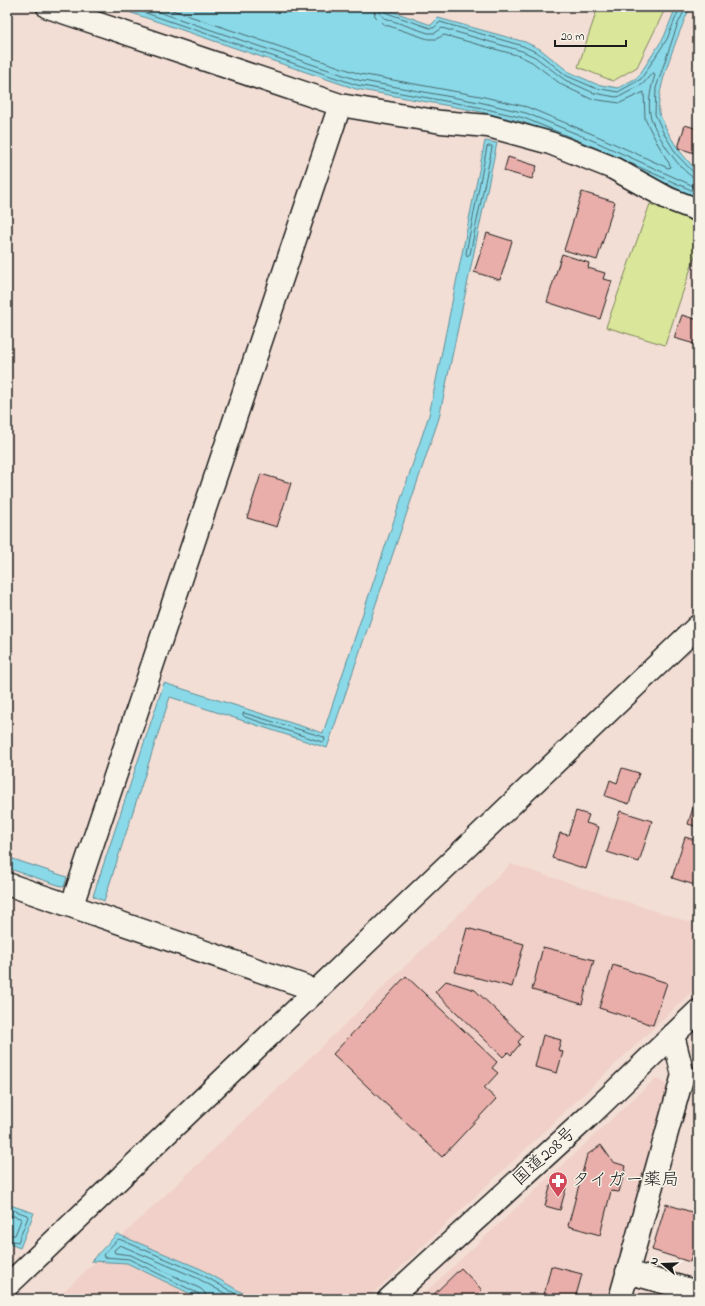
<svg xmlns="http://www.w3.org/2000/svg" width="705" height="1306" viewBox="0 0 705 1306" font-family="'Indie Flower','Klee One',sans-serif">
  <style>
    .built { fill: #f0d0c8 }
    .green { fill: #dae79a; stroke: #7b825b }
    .water { fill: #8ad9e8; stroke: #5e8d96 }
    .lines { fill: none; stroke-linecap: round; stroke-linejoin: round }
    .shore { stroke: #48686e; stroke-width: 1 }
    .building { fill: #e9aea9; stroke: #1c1c1c }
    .minor-casing { stroke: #1c1c1c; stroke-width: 25 }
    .trunk-casing { stroke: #1c1c1c; stroke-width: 25 }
    .minor { stroke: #f7f3e8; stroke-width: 22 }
    .trunk { stroke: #f7f3e8; stroke-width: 22 }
    .labels { text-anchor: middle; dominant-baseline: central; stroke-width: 3; stroke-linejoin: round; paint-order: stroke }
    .street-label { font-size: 18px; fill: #1c1c1c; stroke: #f7f3e8 }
    .poi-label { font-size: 18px; fill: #1c1c1c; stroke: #f7f3e8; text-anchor: start }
  </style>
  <rect width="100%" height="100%" fill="#f3ded5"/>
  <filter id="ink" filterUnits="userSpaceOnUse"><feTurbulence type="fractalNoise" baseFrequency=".025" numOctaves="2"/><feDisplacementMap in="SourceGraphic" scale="8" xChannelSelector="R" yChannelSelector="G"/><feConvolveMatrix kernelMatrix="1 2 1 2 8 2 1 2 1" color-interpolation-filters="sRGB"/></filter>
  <g filter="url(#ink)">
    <path class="built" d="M511,864L698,925V986L367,1299H56L315,1053Z
      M656,1078L673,1089L613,1299H418Z"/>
    <path class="green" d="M598,7H666L637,67L613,81L578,67Z
      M650,204L698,223V247L665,345L606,327Z"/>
    <path class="water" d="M114,7H386L389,10L431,25L438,18L525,42L540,49L569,72L596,84L618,88L638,77L664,37L676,7H690C680,31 655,89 659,113C660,117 663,121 664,124C673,144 683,156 698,172V198L591,149L523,122L477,111L356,89Z
      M485,141L497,143L439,418L327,748L170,697L104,901L93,896L164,683L323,733L429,415Z
      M7,857L67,877L64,887L7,868Z
      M7,1204L34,1213L20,1248L7,1243Z
      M117,1234L201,1269L253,1299H201L127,1263L91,1261Z"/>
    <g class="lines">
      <path class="shore" d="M128,7L357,85L478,107L524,118L613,155
        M144,7L358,80L479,102L526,113L594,141L698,188
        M163,7L360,74L480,96L527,107L597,136L668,168L671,167L654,137L645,119L644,92L620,103L591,99L562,85L532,62L520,56L444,35L436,39H428L383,24L375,16L373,7
        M379,7L380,13L384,18L428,33H435L442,28L522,51L535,57L565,80L594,93L616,97L621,96L643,84L652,73H654L655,75C651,87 648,101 650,114C652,129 683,178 698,179
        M384,7V11L387,13L430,28H434L440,22L523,46L538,53L567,76L595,88L618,92L641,79L667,39L680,7
        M686,7L677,26L656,88L655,114L663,132L677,155L694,173L698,174
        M489,146H492V148L470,254L467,256L466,253L487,147Z
        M621,159L698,193
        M244,713L324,737L325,739L324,742H322L245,717L243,715Z
        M7,1208L27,1215L28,1217L18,1242L7,1240
        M7,1214L20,1218L21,1220L15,1235H7
        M201,1299L199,1294L129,1259L104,1257L103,1255L117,1240L119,1239L199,1273L245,1299
        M206,1299L205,1293L201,1289L131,1255L115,1253L114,1250L120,1245L197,1278L235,1299"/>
    </g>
    <path class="building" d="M685,125L698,129V154L678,148Z
      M508,157L537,166L532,179L504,171Z
      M582,192L615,202L597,260L564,250Z
      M487,233L512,241L500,280L474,272Z
      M562,254L589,263L588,268L605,273L603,279L612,281L600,319L547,302Z
      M682,315L698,320V345L674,338Z
      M261,474L291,483L277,527L247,518Z
      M622,768L639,773L629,804L605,796L610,780L617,783Z
      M697,795H698V827L688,824Z
      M576,811L589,815L586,823L599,827L586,869L552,858L560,833L568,835Z
      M620,811L652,821L639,862L607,852Z
      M685,837L698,841V886L672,878Z
      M467,928L524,944L512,987L455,972Z
      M543,947L594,960L582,1004L532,990Z
      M613,965L667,983L653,1025L599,1008Z
      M406,976L497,1062L492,1068L498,1073L484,1088L496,1099L442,1157L333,1054Z
      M446,981L475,990L523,1036L518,1042L520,1044L511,1055L508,1052L503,1057L435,992Z
      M543,1035L561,1040L558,1050L563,1052L557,1073L535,1067Z
      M601,1145L613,1162L626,1166L619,1192L611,1191L600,1235L568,1226L587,1155Z
      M551,1184L566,1188L560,1210L545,1206Z
      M666,1204L698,1214V1249L694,1248L690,1262L652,1250Z
      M551,1266L582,1274L575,1299H543Z
      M461,1268L482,1290L473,1299H431L430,1298Z"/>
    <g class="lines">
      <g class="minor-casing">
        <path id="minor" d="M48,7L340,105L441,122L488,126L550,143L613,168L669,199L698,210
          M7,884L304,986L314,993
          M72,905L340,105
          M627,1272L698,1292
          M7,1286L698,626
          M620,1299L683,1075L673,1035"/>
      </g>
      <g class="trunk-casing">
        <path id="trunk" d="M389,1299L589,1116L698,1011"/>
      </g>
      <use href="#minor" class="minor"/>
      <use href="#trunk" class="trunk"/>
    </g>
  </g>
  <defs>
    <g id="pharmacy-pin" transform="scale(1)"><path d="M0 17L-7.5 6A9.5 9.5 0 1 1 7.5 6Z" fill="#d1495b" stroke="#f7f3e8"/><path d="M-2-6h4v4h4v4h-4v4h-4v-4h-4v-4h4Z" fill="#fff"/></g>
  </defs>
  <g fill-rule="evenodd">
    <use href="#pharmacy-pin" x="558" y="1181"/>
  </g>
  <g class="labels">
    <g class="street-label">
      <text transform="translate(545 1157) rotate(-42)">国道208号</text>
    </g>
    <g class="poi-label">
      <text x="572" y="1181">タイガー薬局</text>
    </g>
  </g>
  <rect width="705" height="1306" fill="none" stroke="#f7f3e8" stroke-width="24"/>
  <rect x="12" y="12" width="681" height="1282" fill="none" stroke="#1c1c1c" stroke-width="1.5" filter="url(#ink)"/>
  <g transform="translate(663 1264) rotate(289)" stroke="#f7f3e8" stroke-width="3" paint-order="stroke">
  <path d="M0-3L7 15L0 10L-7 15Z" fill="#1c1c1c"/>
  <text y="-6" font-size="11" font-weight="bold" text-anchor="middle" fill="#1c1c1c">N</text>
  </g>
  <path d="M555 40v6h71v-6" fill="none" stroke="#1c1c1c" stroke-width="2"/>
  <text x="561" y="40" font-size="12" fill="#1c1c1c" stroke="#f7f3e8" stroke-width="3" paint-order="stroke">20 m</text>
</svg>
